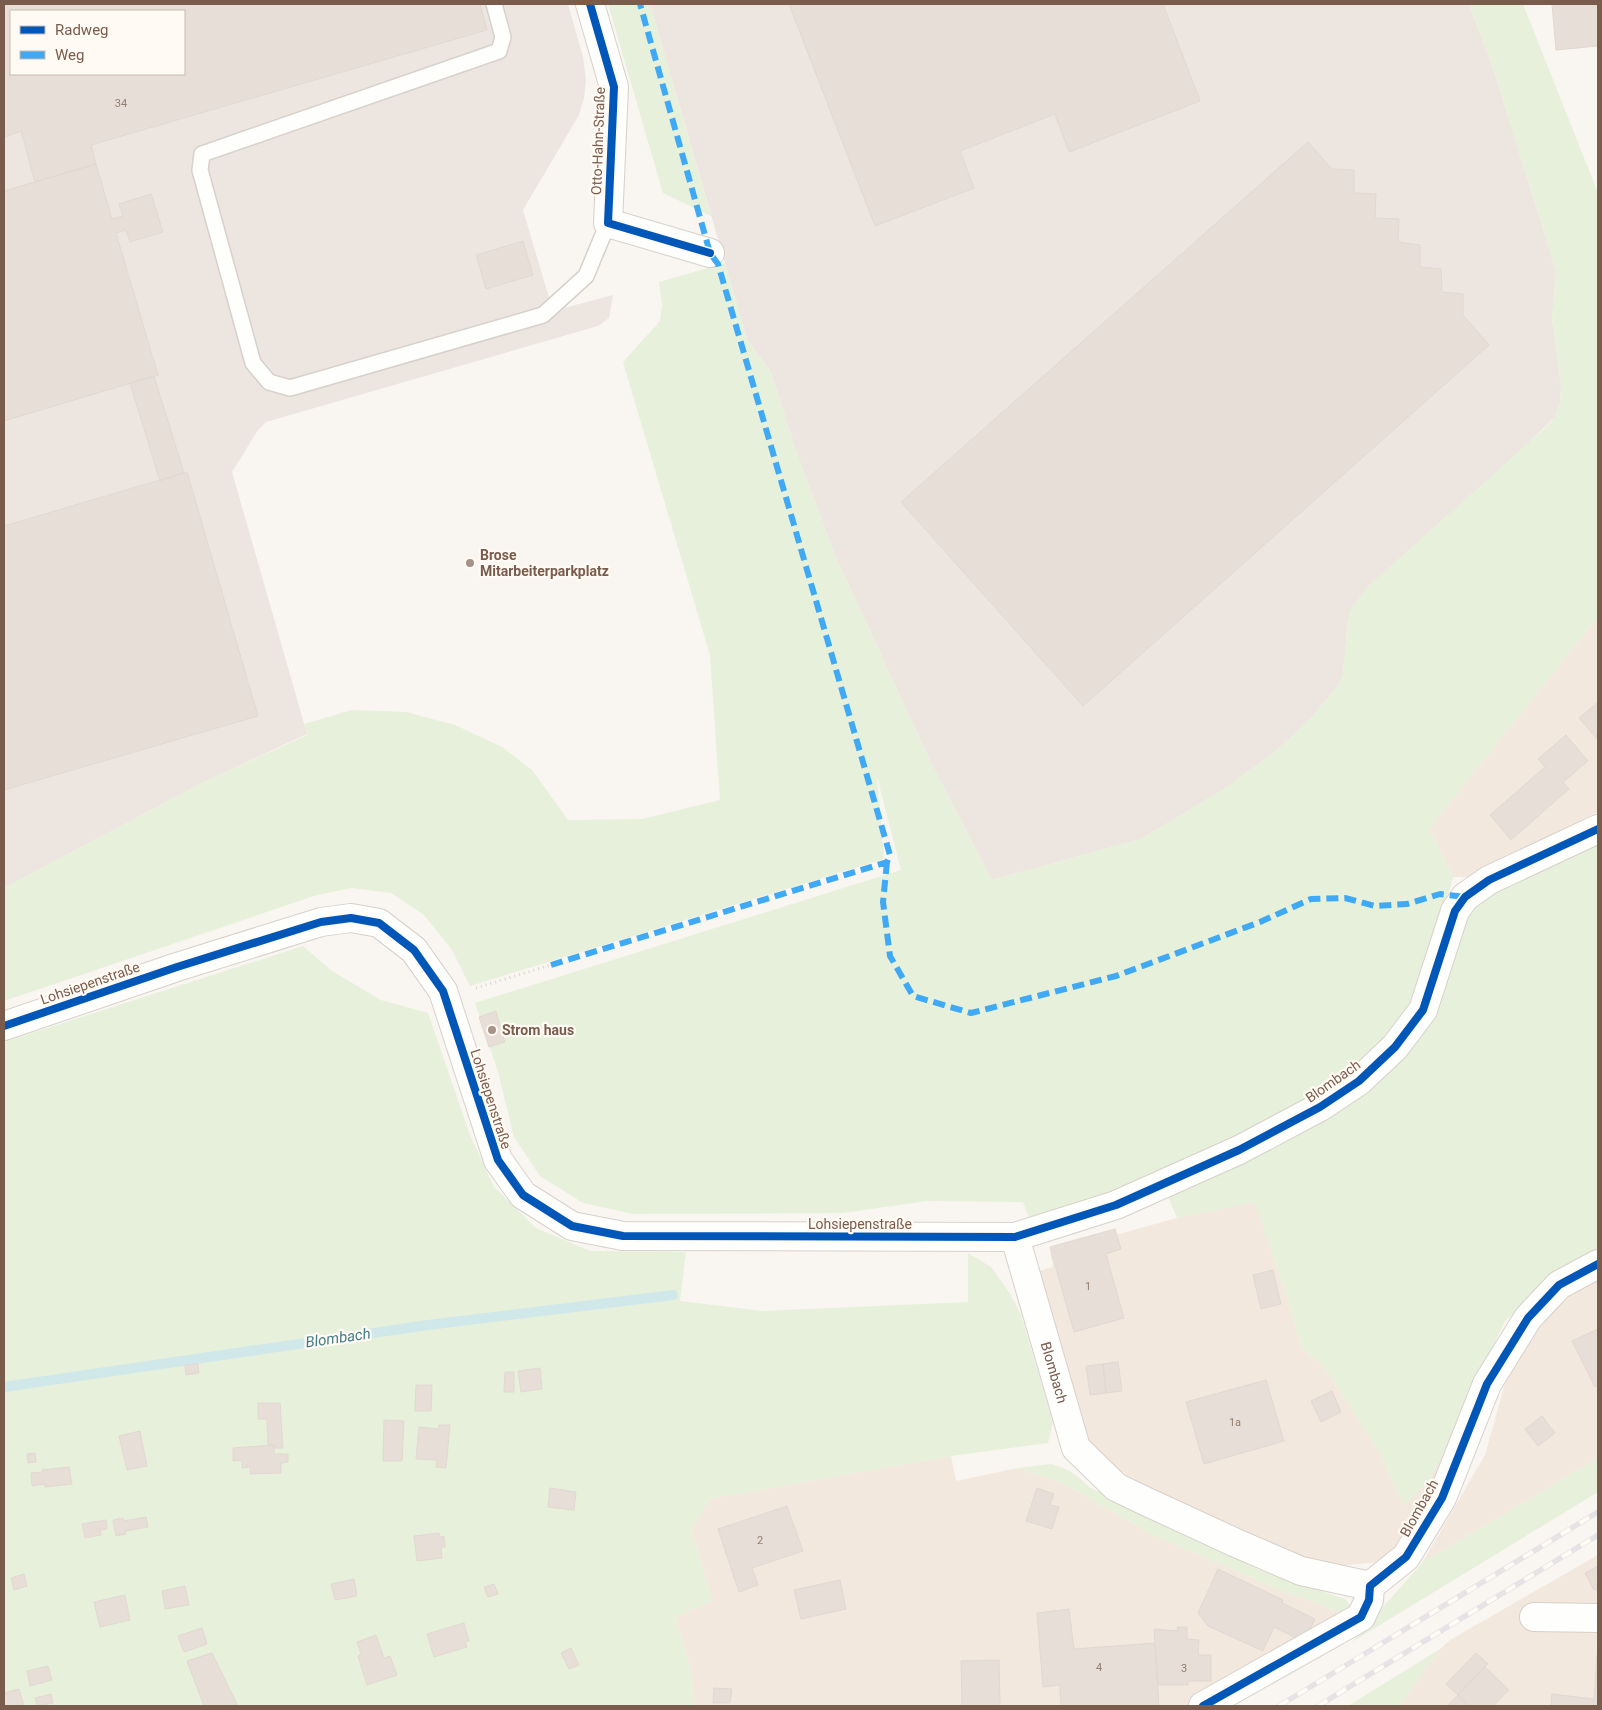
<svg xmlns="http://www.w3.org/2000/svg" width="1602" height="1710" viewBox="0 0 1602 1710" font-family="Roboto,sans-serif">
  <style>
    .residential { fill: #f2e8de }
    .industrial { fill: #ede5e0; fill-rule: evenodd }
    .green { fill: #e7f0db }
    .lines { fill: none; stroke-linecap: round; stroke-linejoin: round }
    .stream { stroke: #d0e8ea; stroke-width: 10 }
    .building { fill: #e6ded7; stroke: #e2d8d2; fill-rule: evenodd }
    .lane-casing { stroke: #d7d1cb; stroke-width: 18 }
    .street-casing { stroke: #d7d1cb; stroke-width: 30 }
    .path { stroke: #dcd5d0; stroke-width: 3; stroke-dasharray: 1 4; stroke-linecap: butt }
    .lane { stroke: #fefefd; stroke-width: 15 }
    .street { stroke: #fefefd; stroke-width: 28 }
    .rail-casing { stroke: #e6e3e7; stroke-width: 5.5 }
    .rail { stroke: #fffaf3; stroke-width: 4; stroke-dasharray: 11; stroke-linecap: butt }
    .quiet { stroke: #3fa9f5; stroke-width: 6; stroke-dasharray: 12 6; stroke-linecap: butt }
    .cycleway-casing { stroke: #fffaf3; stroke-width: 11 }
    .cycleway { stroke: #0057b8; stroke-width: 8 }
    .poi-dot { fill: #a69286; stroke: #fffaf3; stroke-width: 2 }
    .labels { text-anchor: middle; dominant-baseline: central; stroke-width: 4.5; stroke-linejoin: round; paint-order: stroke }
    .number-label { font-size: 11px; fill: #977e72 }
    .street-label { font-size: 14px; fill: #7a5c4d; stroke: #fffaf3 }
    .poi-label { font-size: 14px; font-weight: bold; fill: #7a5c4d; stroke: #fffaf3; text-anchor: start }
    .water-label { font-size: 15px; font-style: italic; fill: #437c86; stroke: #fffaf3 }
  </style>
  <rect width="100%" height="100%" fill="#f9f5f0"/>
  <path class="residential" d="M1598,617V812L1471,877H1453L1429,829Z
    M1255,1201L1289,1303L1302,1350L1323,1365L1379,1451L1404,1506L1430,1480L1460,1415L1432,1495L1397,1549L1378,1562L1337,1566L1264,1545L1178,1505L1110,1465L1090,1443L1039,1271L1053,1267L1050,1253L1177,1218Z
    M1598,1279V1458L1422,1563L1485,1455L1505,1384L1530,1335L1564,1300Z
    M951,1456L956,1481L1018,1468L1064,1484L1153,1535L1278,1589L1347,1615L1197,1706H695L690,1668L675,1618L712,1600L691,1530L709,1499Z
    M1598,1555V1706H1399L1440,1649L1450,1640Z"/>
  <path class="industrial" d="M4,4H568L583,57L586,81L584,98L579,115L523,210L553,311L613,295L609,318L598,326L266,422L258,430L232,472L307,734L198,785L4,888ZM11,11H184V74H11Z
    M650,4H1469L1493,68L1556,271L1552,318L1561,386L1560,403L1555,417L1348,619L1343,674L1339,685L1309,720L1277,750L1227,787L1141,839L992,880L931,763L835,555L797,454L771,372L747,339Z"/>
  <path class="green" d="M608,4H650L711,216L663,193Z
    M1469,4H1523L1598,193V617L1429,829L1453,877L1433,951L1413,1003L1384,1042L1352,1071L1310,1102L1103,1202L1029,1218L1023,1202L927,1201L843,1213L633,1214L583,1203L540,1176L514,1137L498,1072L475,1003L901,870L877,777L884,859L470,986L452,950L424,915L391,893L352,888L317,895L4,1001V888L198,785L307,735L304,724L352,710L406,712L455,725L502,747L532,770L568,820L642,819L720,800L710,655L623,362L660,321L662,305L659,282L725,263L747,339L771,372L797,454L835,555L931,763L992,880L1141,839L1227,787L1277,750L1309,720L1339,685L1343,674L1348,619L1351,609L1368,586L1544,429L1555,417L1560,403L1561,386L1552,318L1556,271L1493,68Z
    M1598,837V1252L1555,1275L1505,1321L1430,1480L1404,1506L1379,1451L1323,1365L1302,1350L1289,1303L1255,1202L1177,1218L1167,1194L1389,1066L1471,900Z
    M303,946L332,971L381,1000L428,1013L470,1135L494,1187L536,1228L590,1251L686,1252L680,1301L762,1311L968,1302V1253L991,1267L1009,1292L1021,1315L1053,1422L1048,1443L951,1456L709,1499L691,1530L712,1600L675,1618L690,1668L695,1706H4V1042Z
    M1598,1458V1492L1352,1642L1422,1563Z
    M1051,1464C1067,1468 1078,1475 1089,1487L1260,1570L1345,1599L1352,1608L1347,1615L1278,1589L1153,1535L1064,1484L1018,1468Z
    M1440,1649L1399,1706H1348Z"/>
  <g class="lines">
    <path class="stream" d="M4,1387L428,1325L673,1295"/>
  </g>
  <path class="building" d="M4,4H480L487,30L91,145L96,164L35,182L21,131L4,137ZM11,11H184V74H11Z
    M789,4H1163L1200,101L1069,152L1055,114L960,151L974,188L875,226Z
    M1552,4H1598V46L1556,50Z
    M1308,142L1332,169L1354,170V193L1376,194L1375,218L1399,219L1398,242L1420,245V267L1441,269L1442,292L1463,294V315L1489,345L1083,706L901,502Z
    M96,164L112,219L123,216L119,204L151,194L163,232L130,242L126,230L116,233L158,375L4,421V191Z
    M523,241L533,275L486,289L476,255Z
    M154,376L184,473L160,481L130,383Z
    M187,472L258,716L4,790V526Z
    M1598,702V740L1579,718Z
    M1566,735L1588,761L1563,782L1569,789L1511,840L1490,815L1545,767L1538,759Z
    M496,1011L505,1042L489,1047L479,1017Z
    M1115,1229L1121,1249L1106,1254L1124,1318L1074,1332L1050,1247Z
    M1273,1270L1281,1304L1261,1309L1253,1275Z
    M1598,1329V1385L1595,1387L1572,1341Z
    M1118,1362L1122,1391L1106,1393L1103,1364Z
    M198,1364L199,1373L186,1375L185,1365Z
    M1103,1364L1106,1393L1090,1395L1086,1366Z
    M540,1368L542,1389L521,1392L518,1371Z
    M505,1372H514V1392H504Z
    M1266,1380L1284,1441L1204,1464L1186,1402Z
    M416,1385H432L431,1411H415Z
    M1332,1391L1341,1412L1321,1422L1311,1401Z
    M258,1403H280L283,1448H274V1445H268L267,1419H258Z
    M1542,1416L1555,1433L1538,1446L1525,1429Z
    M384,1420L404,1421L402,1461H383Z
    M439,1425H450L446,1468L436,1467L437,1460L416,1459L419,1427L439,1429Z
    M140,1431L147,1466L127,1470L119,1436Z
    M274,1445V1454H288V1462L281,1463V1473L250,1474V1467L242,1468V1460L233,1461V1448Z
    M35,1453L36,1462L28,1463L27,1454Z
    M69,1467L72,1484L45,1487V1484L32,1486L31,1473L42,1472V1470Z
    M550,1488L576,1492L574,1510L548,1507Z
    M1037,1488L1054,1494L1050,1505L1059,1507L1052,1529L1026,1521Z
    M787,1506L803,1551L752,1568L758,1585L739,1592L718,1529Z
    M146,1517L148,1527L125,1531L126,1534L116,1536L113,1520L123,1518L124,1521Z
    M106,1520L107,1529L100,1530L101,1535L85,1538L82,1524Z
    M439,1533L440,1537L444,1536L445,1547H441L442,1558L417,1561L414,1536Z
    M1598,1566V1590H1594L1585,1573Z
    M1218,1569L1283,1600L1282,1603L1315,1619L1304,1642L1274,1627L1263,1651L1208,1626L1198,1613Z
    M24,1574L27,1586L14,1590L11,1578Z
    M354,1579L357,1596L335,1600L331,1584Z
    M840,1580L846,1609L801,1619L794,1590Z
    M494,1584L498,1594L488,1597L484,1587Z
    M185,1586L189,1605L165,1609L162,1591Z
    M125,1595L130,1620L100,1627L94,1602Z
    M1069,1609L1074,1649L1155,1643L1159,1706H1061L1060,1685L1043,1687L1037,1613Z
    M464,1623L469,1641L465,1642L467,1647L434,1657L427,1634Z
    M1177,1627H1187V1639L1199,1640L1198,1655H1211V1681H1188V1685H1158L1154,1629L1178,1631Z
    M202,1628L207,1644L184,1652L178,1636Z
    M376,1635L384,1658L390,1656L397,1675L367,1685L358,1656L361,1654L357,1642Z
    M571,1648L579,1665L569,1669L561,1653Z
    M212,1653L238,1706H204L187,1661Z
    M1476,1653L1488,1664L1458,1695L1446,1684Z
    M1597,1655L1598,1706H1593L1594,1699Z
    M999,1660L1000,1706H962L961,1661Z
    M48,1666L52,1680L30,1686L27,1671Z
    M1485,1667L1509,1690L1493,1706H1468L1458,1695Z
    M714,1688L732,1689L730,1703H713Z
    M19,1689L24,1706H4V1693Z
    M51,1694L53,1703L37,1706L35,1698Z
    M1552,1694L1594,1699L1593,1706H1551Z
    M1458,1695L1468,1706H1447Z"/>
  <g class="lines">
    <g class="lane-casing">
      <path id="lane" d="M494,4L503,37L499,51L202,154L200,170L253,363L269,382L290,388L543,315L586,276L608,223"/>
    </g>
    <g class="street-casing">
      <g id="street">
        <path d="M590,4L614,87L608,223L710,253"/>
        <path d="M4,1026L177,967L321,922L351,918L379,923L414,950L443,991L498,1160L523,1195L572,1226L623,1236L1015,1237L1116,1205L1239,1150L1320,1107L1359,1081L1395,1047L1423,1010L1455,911L1465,897L1489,880L1598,829"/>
        <path id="s1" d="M1015,1237L1076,1448L1116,1487L1143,1500L1236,1543L1301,1571L1370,1586"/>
        <path d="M1534,1617L1598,1618"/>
        <path d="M1203,1706L1361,1617L1369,1600L1370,1586L1406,1557L1442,1498L1487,1384L1528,1318L1559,1285L1598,1264"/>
      </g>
    </g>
    <path class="path" d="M476,988L551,965"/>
    <use href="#lane" class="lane"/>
    <use href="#street" class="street"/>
    <g class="rail-casing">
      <path id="rail" d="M1279,1706L1598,1512
        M1318,1706L1598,1535"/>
    </g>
    <use href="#rail" class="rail"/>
    <path class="quiet" d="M887,862L883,902L890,956L913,996L971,1013L1116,976L1260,922L1311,899L1345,898L1375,906L1407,904L1440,894L1465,897
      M551,965L887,862L890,855L718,264L710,253L640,4"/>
    <g class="cycleway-casing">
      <path id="cycleway" d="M590,4L614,87L608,223L710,253
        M4,1026L177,967L321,922L351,918L379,923L414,950L443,991L498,1160L523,1195L572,1226L623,1236L1015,1237L1116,1205L1239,1150L1320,1107L1359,1081L1395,1047L1423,1010L1455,911L1465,897L1489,880L1598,829
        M1203,1706L1361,1617L1369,1600L1370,1586L1406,1557L1442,1498L1487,1384L1528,1318L1559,1285L1598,1264"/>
    </g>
    <use href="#cycleway" class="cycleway"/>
  </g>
  <g class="poi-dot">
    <circle cx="470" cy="563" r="5"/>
    <circle cx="492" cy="1030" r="5"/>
  </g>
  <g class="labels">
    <g class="number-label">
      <text x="121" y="103">34</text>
      <text x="1088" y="1286">1</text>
      <text x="1235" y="1422">1a</text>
      <text x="760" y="1540">2</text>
      <text x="1099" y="1667">4</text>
      <text x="1184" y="1668">3</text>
    </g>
    <g class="street-label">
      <text transform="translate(598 141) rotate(-88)">Otto-Hahn-Straße</text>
      <text transform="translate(90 983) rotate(-19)">Lohsiepenstraße</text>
      <text transform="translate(1333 1081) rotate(-35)">Blombach</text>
      <text transform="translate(491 1099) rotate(72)">Lohsiepenstraße</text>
      <text x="860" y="1224">Lohsiepenstraße</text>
      <text stroke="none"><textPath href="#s1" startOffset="141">Blombach</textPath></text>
      <text transform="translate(1419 1508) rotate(-61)">Blombach</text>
    </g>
    <g class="poi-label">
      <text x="480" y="555">Brose<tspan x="480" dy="16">Mitarbeiterparkplatz</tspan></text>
      <text x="502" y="1030">Strom haus</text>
    </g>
    <g class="water-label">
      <text transform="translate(338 1338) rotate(-8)">Blombach</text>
    </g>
  </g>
  <rect width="1602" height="1710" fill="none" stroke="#7a5c4d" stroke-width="10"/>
  <rect x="10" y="10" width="175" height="65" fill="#fffaf3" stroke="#cabbb1"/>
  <rect x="20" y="26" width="25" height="8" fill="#0057b8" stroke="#cabbb1"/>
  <text x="55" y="35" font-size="15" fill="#7a5c4d">Radweg</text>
  <rect x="20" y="51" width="25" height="8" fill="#3fa9f5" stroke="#cabbb1"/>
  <text x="55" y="60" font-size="15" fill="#7a5c4d">Weg</text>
</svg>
